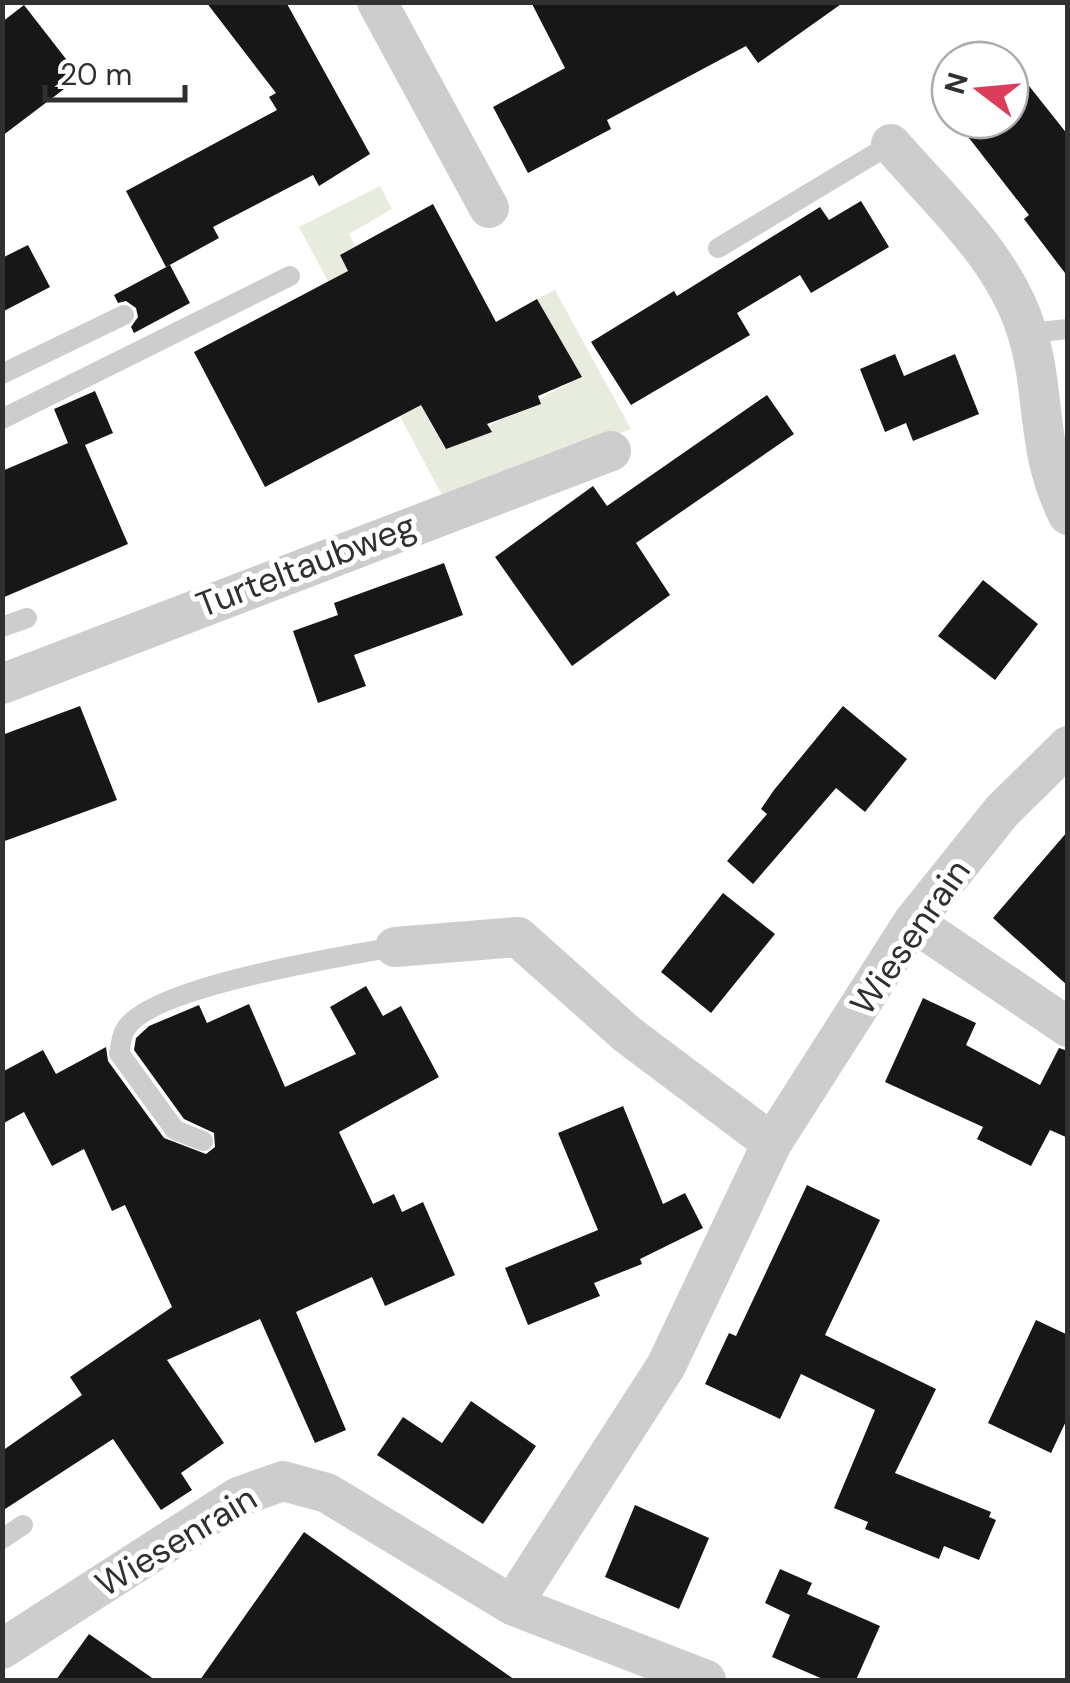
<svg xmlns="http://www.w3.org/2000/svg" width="1070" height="1683" viewBox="0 0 1070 1683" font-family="'DM Sans',sans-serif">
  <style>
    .green { fill: #e7ecdf }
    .building { fill: #171717 }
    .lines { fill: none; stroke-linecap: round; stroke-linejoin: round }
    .lane { stroke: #cdcdcd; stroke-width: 20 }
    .street { stroke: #cdcdcd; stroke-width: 40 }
    .labels { text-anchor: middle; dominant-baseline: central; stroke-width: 10; stroke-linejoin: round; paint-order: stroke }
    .street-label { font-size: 35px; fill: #303030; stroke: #fff }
  </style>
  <rect width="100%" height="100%" fill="#fff"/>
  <path class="green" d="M380,186L392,209L349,234L355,246L340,255L380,329L473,278L486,305L404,374L445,449L581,377L537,299L555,290L631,429L444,499L299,227Z"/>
  <path class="building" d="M206,2H286L370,154L319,186L313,175L213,227L219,238L166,267L126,191L277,110L269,97L276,93Z
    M531,2H844L758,63L746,46L607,120L611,129L528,173L493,107L565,68Z
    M24,5L80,77L2,136V22Z
    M1010,62L1068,135V277L1024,219L1029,215L955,120H1010Z
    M861,201L889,247L811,293L800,275L737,313L750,335L631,405L591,342L674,291L677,296L820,207L829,220Z
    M433,204L496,322L537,299L582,377L538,396L541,404L487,424L492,432L446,449L421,405L265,487L194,352L348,271L340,255Z
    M28,245L50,287L2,312V258Z
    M170,265L190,303L134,333L131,327L138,317L136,308L126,301L118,303L114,295Z
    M895,354L904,376L955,354L979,414L913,441L906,423L885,432L860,369Z
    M95,391L113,433L85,445L128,544L2,598V471L68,443L54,409Z
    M767,395L794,434L636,543L670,595L572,666L495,557L593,486L607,506Z
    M444,563L463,615L354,655L366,686L318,703L293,631L338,615L334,603Z
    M983,580L1038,624L995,680L938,636Z
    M80,706L117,800L2,842V735Z
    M843,706L907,759L865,812L836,788L753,884L727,861L767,814L761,809L774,790Z
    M1068,831V986L993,918Z
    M723,893L775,934L711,1013L661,972Z
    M366,986L383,1016L401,1006L439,1077L339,1132L373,1204L394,1194L402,1212L423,1202L455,1275L385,1306L372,1277L296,1312L346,1430L315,1443L260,1319L167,1360L224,1443L181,1473L192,1490L161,1510L113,1439L2,1511V1451L82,1395L70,1377L172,1307L125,1205L112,1211L84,1149L52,1166L24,1112L2,1124V1072L43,1050L56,1074L106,1047L108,1061L164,1138L206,1154L215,1147L214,1133L184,1119L134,1050L136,1038L149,1026L199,1005L207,1023L249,1004L285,1087L356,1054L330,1007Z
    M923,998L976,1023L966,1045L1040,1085L1059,1048L1068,1051V1138L1050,1130L1031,1166L977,1139L983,1127L885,1082Z
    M623,1106L663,1204L685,1193L703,1228L640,1259L642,1264L594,1283L600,1296L528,1325L505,1268L598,1230L558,1133Z
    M807,1185L880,1220L825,1335L936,1389L895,1473L991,1512L989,1517L996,1520L979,1560L944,1546L939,1559L865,1529L868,1522L834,1508L875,1410L801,1374L780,1419L705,1384L729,1333L736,1336Z
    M1036,1320L1068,1335V1417L1051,1453L988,1423Z
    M471,1401L536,1446L483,1524L377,1455L403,1417L442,1443Z
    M635,1505L709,1538L679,1609L605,1577Z
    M304,1532L515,1680H200Z
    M780,1569L812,1583L807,1594L880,1626L856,1680H825L772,1657L790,1615L765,1603Z
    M89,1634L155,1680H56Z"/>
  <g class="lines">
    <path class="lane" d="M718,248L891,144
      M1028,333L1068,329
      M2,374L124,315
      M2,419L290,276
      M2,627L27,618
      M203,1141L175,1130L119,1053C121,1046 121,1036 125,1030C148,987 344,956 395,947
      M2,1539L23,1525"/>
    <path class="street" d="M377,2L489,208
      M891,144C940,201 1003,256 1026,329C1047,393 1034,446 1068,515
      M2,684L611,451
      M913,922L1068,1027
      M395,947L518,937L628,1035L772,1143
      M512,1605L666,1366L772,1143L913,922L1002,811L1068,746
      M2,1649L238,1497L283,1481L327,1493L512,1605L706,1680"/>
  </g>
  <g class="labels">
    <g class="street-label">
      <text transform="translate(306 565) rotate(-21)">Turteltaubweg</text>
      <text transform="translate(910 937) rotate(-55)">Wiesenrain</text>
      <text transform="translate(176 1541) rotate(-31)">Wiesenrain</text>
    </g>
  </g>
  <rect width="1070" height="1683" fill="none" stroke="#303030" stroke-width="10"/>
  <g transform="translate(980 90) rotate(286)"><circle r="48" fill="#ffffff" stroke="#acacac" stroke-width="2.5"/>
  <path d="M0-8L18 38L0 25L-18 38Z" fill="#dc3d59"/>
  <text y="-15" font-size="28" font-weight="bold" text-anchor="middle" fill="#303030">N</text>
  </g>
  <path d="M45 85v15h140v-15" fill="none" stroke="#303030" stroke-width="5"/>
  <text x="60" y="85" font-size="30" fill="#303030" stroke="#ffffff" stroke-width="8" paint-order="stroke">20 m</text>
</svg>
